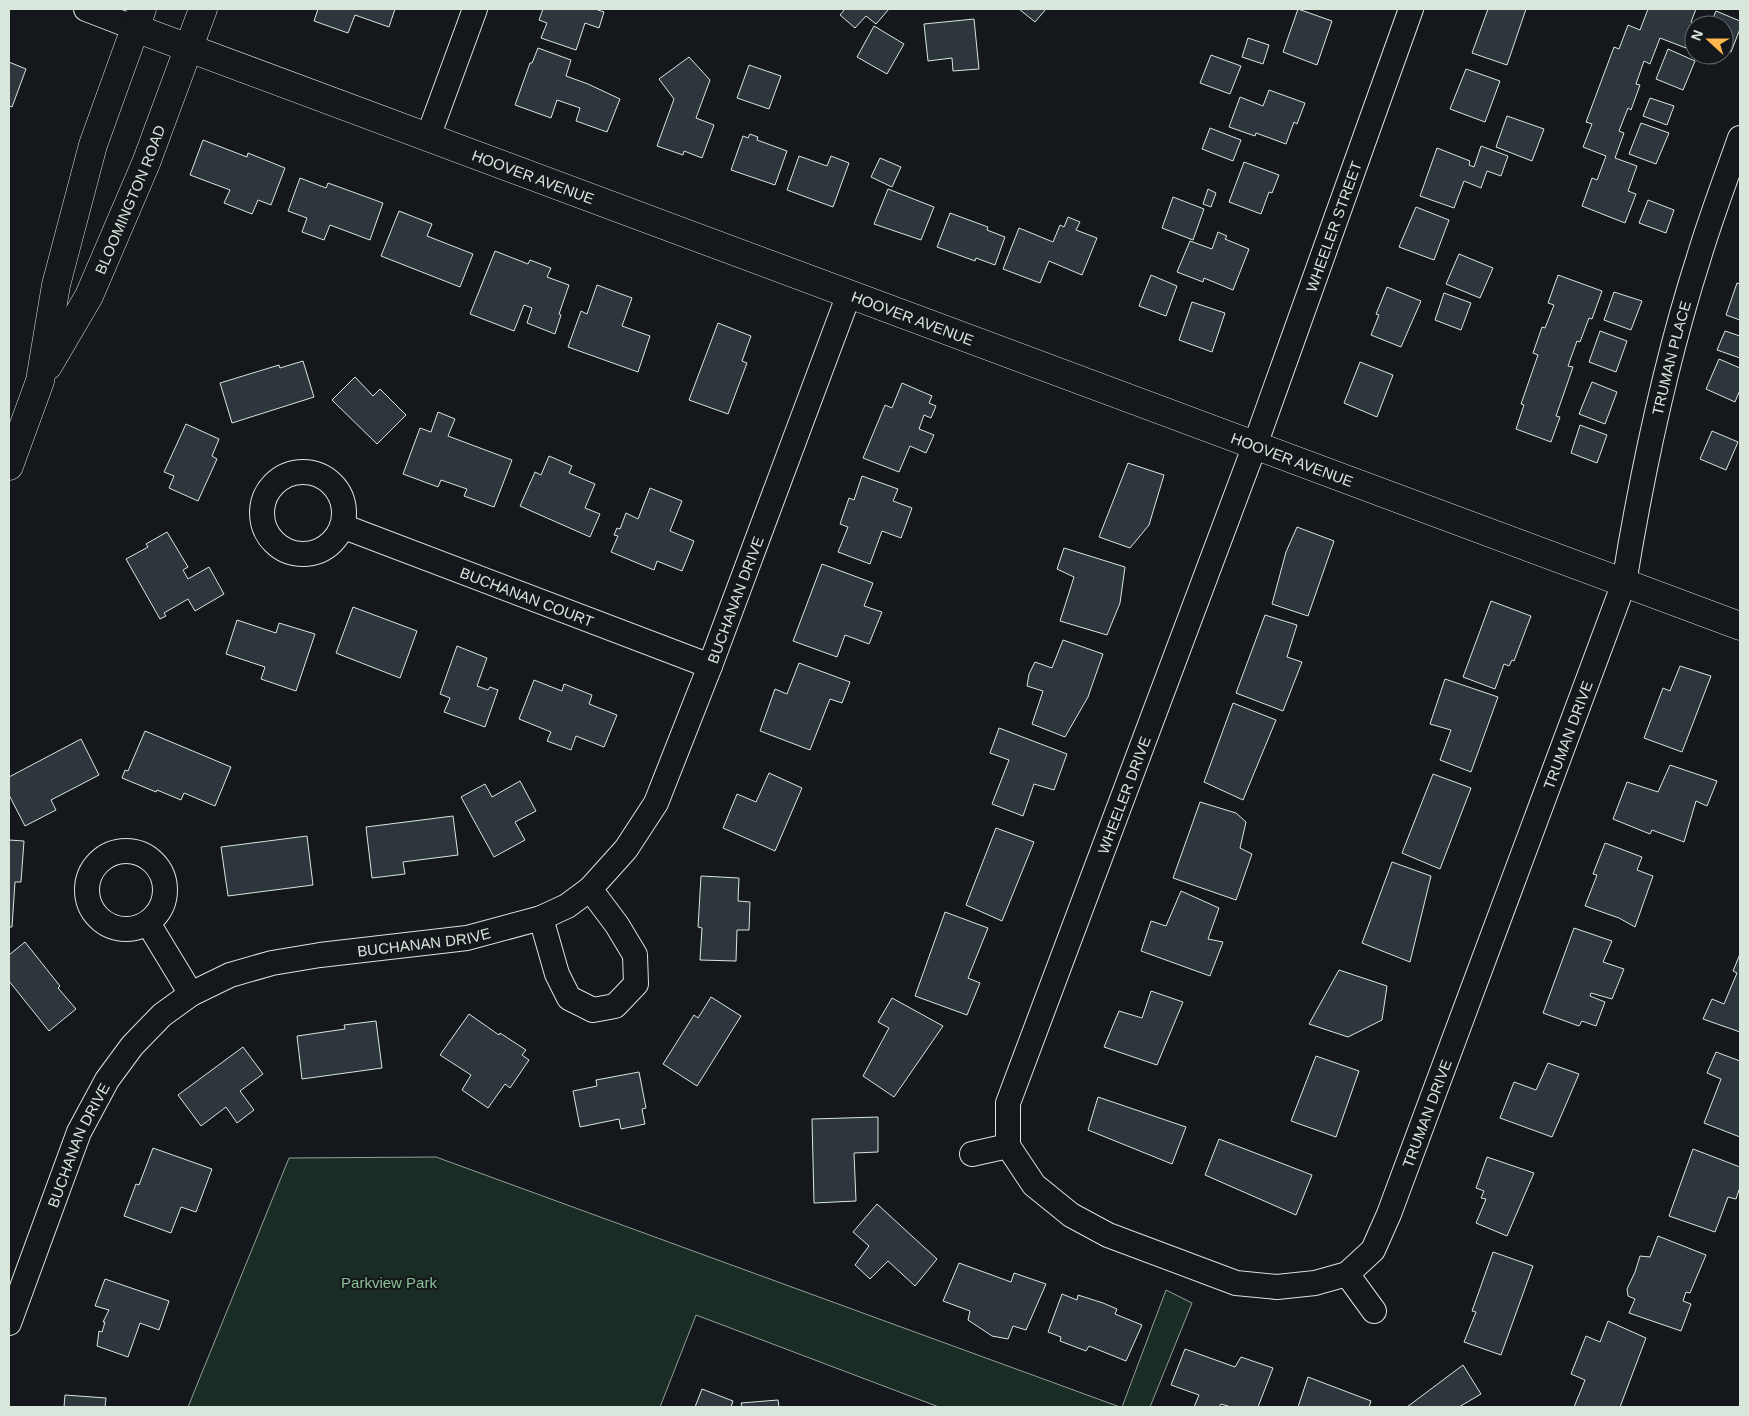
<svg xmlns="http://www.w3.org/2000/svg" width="1749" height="1416" viewBox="0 0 1749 1416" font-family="Arial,sans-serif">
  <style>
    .green { fill: #1a2d24; stroke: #939e99 }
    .building { fill: #2c363c; stroke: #d8e6dc }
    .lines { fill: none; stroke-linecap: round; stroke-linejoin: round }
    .street-casing { stroke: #d8e6dc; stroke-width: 26 }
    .secondary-casing { stroke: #d8e6dc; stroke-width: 29 }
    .street { stroke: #14181c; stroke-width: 24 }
    .secondary { stroke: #14181c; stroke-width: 28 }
    .labels { text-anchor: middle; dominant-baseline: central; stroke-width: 4; stroke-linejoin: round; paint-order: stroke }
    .street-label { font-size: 15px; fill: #d8e6dc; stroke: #14181c }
    .park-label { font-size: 15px; fill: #8ac095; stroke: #14181c }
  </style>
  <rect width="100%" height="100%" fill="#14181c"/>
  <path class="green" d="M436,1157L1120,1407H939L696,1315L660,1407H188L289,1158Z
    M1166,1290L1192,1303L1150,1407H1122Z"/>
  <path class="building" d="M318,9H395L389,27L355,15L348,33L314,21Z
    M543,9H595L604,12L599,28L585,23L576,50L541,38L547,23L539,20Z
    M845,9H889L876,24L866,16L855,28L840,15Z
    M1019,9H1046L1035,22Z
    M1298,9L1332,21L1317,65L1283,52Z
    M1488,9H1526L1507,65L1472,53Z
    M1648,9H1696L1691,22L1695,23L1686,48L1660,38L1650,64L1644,61L1636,84L1640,85L1631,110L1628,108L1619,131L1624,133L1615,158L1637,166L1628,191L1636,194L1625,223L1582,206L1592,178L1597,180L1606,156L1583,147L1592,124L1586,122L1614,47L1619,49L1628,25L1640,30Z
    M1716,11L1740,21V29L1731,52L1724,50V25H1710Z
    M974,19L979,69L953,71L952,58L928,61L924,24Z
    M874,26L904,44L887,74L857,57Z
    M1248,38L1269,45L1263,64L1242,57Z
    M538,48L571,60L566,76L588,84L620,99L607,132L576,121L580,108L557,100L551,118L515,105L530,63H532Z
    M1668,49L1695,61L1683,90L1656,79Z
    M1211,55L1241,66L1230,94L1200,83Z
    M689,57L710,80L696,118L714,125L702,158L684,151L683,155L657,146L674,99L659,79Z
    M9,62L26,69L12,107L9,106Z
    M749,65L781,76L769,109L737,98Z
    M1466,69L1500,81L1485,122L1450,109Z
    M1269,90L1305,103L1297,124L1294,122L1286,144L1256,133L1255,136L1229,127L1240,97L1263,106Z
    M1650,98L1674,106L1667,125L1643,116Z
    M1507,116L1544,129L1532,161L1496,147Z
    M1641,123L1669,133L1656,164L1629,154Z
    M1210,128L1241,140L1233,161L1202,149Z
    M750,134L758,137L757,140L787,151L775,185L731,170L743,136L748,138Z
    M203,140L247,157L248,153L285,168L271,205L258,200L252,214L224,203L230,190L190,175Z
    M1481,146L1508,156L1501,176L1487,171L1481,188L1464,181L1454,208L1420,196L1437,148L1470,161L1469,165L1474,167Z
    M799,156L827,166L831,156L849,163L833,207L787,190Z
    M880,158L901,167L892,187L871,177Z
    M1244,162L1279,175L1272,193L1269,192L1261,214L1229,202Z
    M300,178L326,188L328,183L383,203L370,240L330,225L324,240L302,232L307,218L288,211Z
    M888,189L934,207L921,240L874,224Z
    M1208,189L1216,193L1211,207L1203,204Z
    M1173,197L1204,209L1193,240L1162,228Z
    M1648,200L1674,210L1666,233L1639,223Z
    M1416,207L1449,220L1434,260L1399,247Z
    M399,211L432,224L427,236L473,254L460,287L381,256Z
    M950,213L988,227L987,230L1005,237L995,265L976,258L975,261L937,247Z
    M1068,217L1080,222L1076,230L1097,238L1082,275L1049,261L1040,283L1003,269L1019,228L1053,242L1060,225L1064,227Z
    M1218,232L1227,236L1225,239L1249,249L1233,290L1204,278L1203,282L1177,272L1190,241L1212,249Z
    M495,251L528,264L530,260L551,268L547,277L569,285L559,314L561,315L555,334L527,323L532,308L524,305L514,331L470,314Z
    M1459,254L1493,268L1480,298L1446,284Z
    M1151,275L1177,286L1166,316L1139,306Z
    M1558,275L1602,291L1592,319L1589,318L1580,342L1577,341L1568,366L1573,367L1556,416L1560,417L1551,442L1516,429L1524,405L1521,404L1538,355L1533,353L1542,327L1545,328L1554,305L1548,303Z
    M1737,283L1740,284V320L1726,315Z
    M597,285L632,298L622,326L650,336L638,372L568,347L581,311L587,314Z
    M1387,287L1421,301L1401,347L1371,335L1379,315L1376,314Z
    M1614,292L1642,301L1631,330L1604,320Z
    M1444,293L1471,303L1461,330L1435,320Z
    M1192,302L1225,313L1212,352L1179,340Z
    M718,323L751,336L742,361L747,363L728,414L689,400Z
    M1600,331L1627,341L1616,372L1589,362Z
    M1725,331L1740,336V358L1717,350Z
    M1719,359L1740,368V390L1735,402L1706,389Z
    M303,361L314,397L232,423L220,383L279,365L280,368Z
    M1360,362L1393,375L1377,417L1344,403Z
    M355,377L373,396L380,389L406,415L377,444L332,400Z
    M1592,382L1617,392L1605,424L1579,414Z
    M902,383L932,396L929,403L936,406L931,418L924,415L919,429L934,435L926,453L910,446L899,472L863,458L885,405L892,408Z
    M438,412L455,419L448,436L512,460L494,507L464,496L467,489L441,480L438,487L403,474L420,428L431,432Z
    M186,424L219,439L212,456L217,459L198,501L169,488L174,476L164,472Z
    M1580,425L1607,435L1597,463L1571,453Z
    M1712,431L1738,442L1726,470L1700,459Z
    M549,456L572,466L569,473L595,484L585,508L600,514L590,537L520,506L535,472L541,475Z
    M1128,463L1164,475L1149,525L1130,548L1099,537Z
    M862,476L898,489L893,501L912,508L901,538L882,531L870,564L838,552L848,527L840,524L849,498L854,500Z
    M650,488L682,501L670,531L694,541L682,571L657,561L654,570L611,552L618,536L614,535L617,528L620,529L626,513L638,519Z
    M1297,527L1334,541L1308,616L1272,604L1286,552Z
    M167,532L188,567L183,570L188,579L209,567L224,594L195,611L188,599L164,613L166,616L160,619L126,559L148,547L146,544Z
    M1064,548L1125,567L1120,603L1107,635L1060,621L1074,577L1057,569Z
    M822,564L873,583L864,606L882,612L869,644L845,635L837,657L793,641Z
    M1491,601L1531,616L1514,661L1512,660L1509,666L1504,664L1495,689L1463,677Z
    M353,607L417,631L400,678L336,653Z
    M1265,615L1297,625L1287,657L1302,662L1283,711L1236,693Z
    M237,620L276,633L279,623L315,634L296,691L261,679L265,667L226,654Z
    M1063,640L1103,654L1088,697L1065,737L1032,724L1043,691L1027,686L1029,674L1035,662L1052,668Z
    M457,646L487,658L477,686L488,690L490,687L498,690L485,727L444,712L450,698L440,694Z
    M799,663L850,682L842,703L830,699L810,750L760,731L775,689L787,694Z
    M1680,666L1711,676L1682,752L1644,738L1663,688L1670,691Z
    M1445,679L1498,697L1471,772L1440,760L1451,730L1430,724Z
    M534,680L562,691L564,684L592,695L589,704L617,715L604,747L576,736L571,750L547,741L551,732L519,719Z
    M1233,703L1276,720L1243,800L1204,782Z
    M999,728L1067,754L1054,790L1034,784L1023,816L992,804L1009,760L990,753Z
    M145,731L231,767L215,806L184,793L181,800L157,790L156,792L122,778L125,770L128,771Z
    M81,739L99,775L51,800L56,810L25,826L9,795V777Z
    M1670,765L1717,781L1707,806L1696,801L1684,842L1652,830L1650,834L1613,819L1627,782L1658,792Z
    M769,773L802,788L775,851L723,828L737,794L756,802Z
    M1433,774L1471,788L1440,869L1402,853Z
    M520,781L536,811L515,822L525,840L494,857L461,797L485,784L492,797Z
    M1200,802L1236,813L1246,822L1240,848L1252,854L1236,900L1173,878Z
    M453,816L458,855L403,862L405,874L372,878L366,827Z
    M996,828L1034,842L1002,921L966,905Z
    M307,836L313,885L228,896L221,847Z
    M9,840L24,841L21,882H15L12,927H9Z
    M1605,843L1642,857L1637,870L1653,876L1635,927L1619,918L1585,906L1597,875L1593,874Z
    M1392,862L1431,876L1410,962L1362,943Z
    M701,876L739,878L738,901L750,902L749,930H737L736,961L700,960L702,928L698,927Z
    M1181,891L1219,908L1208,939L1223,942L1210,976L1141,951L1151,921L1166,926Z
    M945,912L988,928L968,978L980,983L967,1015L915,996Z
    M1574,928L1612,941L1603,962L1624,969L1612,999L1591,993L1590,996L1605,1002L1596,1026L1582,1021L1579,1026L1543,1013Z
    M25,942L60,986L58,988L76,1009L49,1031L9,981V955Z
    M1740,954V1032L1703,1019L1712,999L1724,1004L1737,973L1733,971Z
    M1339,970L1387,986L1382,1020L1348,1037L1309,1024Z
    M1151,991L1183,1002L1157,1065L1104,1047L1119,1011L1142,1018Z
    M711,997L741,1016L697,1086L663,1064L694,1015L698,1018Z
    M892,998L943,1026L894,1097L863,1076L889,1028L878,1022Z
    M469,1014L499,1035L500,1033L526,1050L522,1055L529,1060L510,1088L505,1084L488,1108L462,1090L471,1075L440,1055Z
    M376,1021L382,1068L302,1079L297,1036L345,1029L344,1025Z
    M243,1047L263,1074L240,1091L254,1110L237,1123L226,1107L201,1126L178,1095Z
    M1716,1052L1740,1061V1137L1704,1123L1721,1079L1707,1073Z
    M1316,1056L1359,1071L1336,1137L1291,1121Z
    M1548,1063L1579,1074L1552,1137L1500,1118L1514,1082L1536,1090Z
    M639,1072L646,1108L642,1109L645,1124L621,1129L619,1119L580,1127L573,1091L597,1086L596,1080Z
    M1098,1097L1186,1127L1172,1164L1088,1130Z
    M878,1117V1152L854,1153L856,1201L814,1203L812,1119Z
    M1219,1139L1312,1175L1296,1215L1205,1175Z
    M153,1148L212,1169L196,1212L181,1207L171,1233L124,1216L136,1184L139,1185Z
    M1693,1149L1740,1167V1187L1736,1199L1728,1197L1715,1232L1669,1216Z
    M1487,1157L1534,1173L1507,1236L1476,1223L1486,1199L1481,1198L1484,1191L1476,1188Z
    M877,1204L937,1259L915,1286L888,1261L870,1279L855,1265L869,1246L853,1232Z
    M1658,1236L1706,1255L1690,1293L1686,1292L1683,1301L1691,1304L1681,1331L1629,1313L1635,1299L1628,1296L1627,1289L1635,1272L1640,1256L1650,1257Z
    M1493,1252L1533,1266L1501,1355L1464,1342L1476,1312L1472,1311Z
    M959,1263L1011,1282L1014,1273L1046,1284L1026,1330L1013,1326L1008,1339L992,1336L968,1320L970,1311L943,1301Z
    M105,1279L169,1301L159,1330L140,1323L128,1357L97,1346L99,1331L102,1332L105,1322H103L109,1310L95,1306Z
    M1062,1294L1077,1300L1078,1295L1103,1303L1117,1309L1115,1314L1142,1325L1126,1361L1089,1346L1086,1351L1060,1341L1061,1337L1048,1332Z
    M1608,1321L1646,1338L1620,1407H1574L1585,1380L1571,1374L1586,1336L1600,1342Z
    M1185,1349L1235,1367L1241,1357L1273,1368L1258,1407H1231L1221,1404L1219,1407H1194L1199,1395L1171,1385Z
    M1463,1365L1481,1394L1459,1407H1407Z
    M1308,1377L1371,1401L1369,1407H1298Z
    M702,1389L733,1401L731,1407H695Z
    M65,1395L106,1398L105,1407H64Z
    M778,1400L779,1407H742L741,1403Z"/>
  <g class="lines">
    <g class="street-casing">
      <g id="street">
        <path d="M86,9L135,28"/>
        <path d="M428,137L475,9"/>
        <circle cx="303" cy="513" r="41"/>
        <path id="s1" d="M342,526L710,666"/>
        <circle cx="126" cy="890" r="39"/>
        <path d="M541,918L557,974L569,998L593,1010L615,1006L636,984L635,955L617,925L590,889"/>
        <path d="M148,923L191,994"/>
        <path id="s2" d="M1008,1146L1034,1185L1071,1215L1108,1235L1236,1283L1277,1287L1315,1283L1347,1274L1373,1250L1389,1214L1624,583C1642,473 1665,363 1699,257C1711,217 1726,178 1740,138"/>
        <path id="s3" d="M1008,1146V1103L1255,445L1411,9"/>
        <path d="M972,1154L1008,1146"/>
        <path d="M1347,1274L1374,1311"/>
        <path id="s4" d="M9,1323L79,1132L107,1080L132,1046L162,1015L191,994L230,975L272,963L320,955L467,938L541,918L567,906L590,889L626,849L656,803L710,666L849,294"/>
      </g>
    </g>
    <g class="secondary-casing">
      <g id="secondary">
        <path id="s5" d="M135,28L1740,626"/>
        <path id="s6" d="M48,366L89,296L146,163L203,9"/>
        <path d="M9,466L40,381L56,285L93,145L142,9"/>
      </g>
    </g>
    <use href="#street" class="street"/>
    <use href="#secondary" class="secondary"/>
  </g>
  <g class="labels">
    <g class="street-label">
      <text stroke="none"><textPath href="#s5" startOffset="425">HOOVER AVENUE</textPath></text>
      <text stroke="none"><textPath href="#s6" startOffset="186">BLOOMINGTON ROAD</textPath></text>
      <text stroke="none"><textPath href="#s3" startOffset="978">WHEELER STREET</textPath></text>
      <text stroke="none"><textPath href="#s5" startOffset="830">HOOVER AVENUE</textPath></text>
      <text stroke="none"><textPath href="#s2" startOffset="1364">TRUMAN PLACE</textPath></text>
      <text stroke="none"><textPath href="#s5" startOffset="1235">HOOVER AVENUE</textPath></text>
      <text stroke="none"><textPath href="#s1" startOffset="198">BUCHANAN COURT</textPath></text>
      <text stroke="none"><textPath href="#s4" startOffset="1128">BUCHANAN DRIVE</textPath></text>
      <text stroke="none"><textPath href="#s2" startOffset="972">TRUMAN DRIVE</textPath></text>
      <text stroke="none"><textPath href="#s3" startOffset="372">WHEELER DRIVE</textPath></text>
      <text stroke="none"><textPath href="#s4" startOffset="624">BUCHANAN DRIVE</textPath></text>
      <text stroke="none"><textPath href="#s2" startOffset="568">TRUMAN DRIVE</textPath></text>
      <text stroke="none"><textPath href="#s4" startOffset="191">BUCHANAN DRIVE</textPath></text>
    </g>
    <g class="park-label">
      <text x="389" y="1282">Parkview Park</text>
    </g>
  </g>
  <rect width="1749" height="1416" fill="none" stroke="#d8e6dc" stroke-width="20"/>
  <g transform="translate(1709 40) rotate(291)"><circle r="24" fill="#14181c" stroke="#626a69"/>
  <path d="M0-4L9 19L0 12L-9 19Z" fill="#ffb74d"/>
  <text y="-8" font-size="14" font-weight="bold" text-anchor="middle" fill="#d8e6dc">N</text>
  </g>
</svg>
